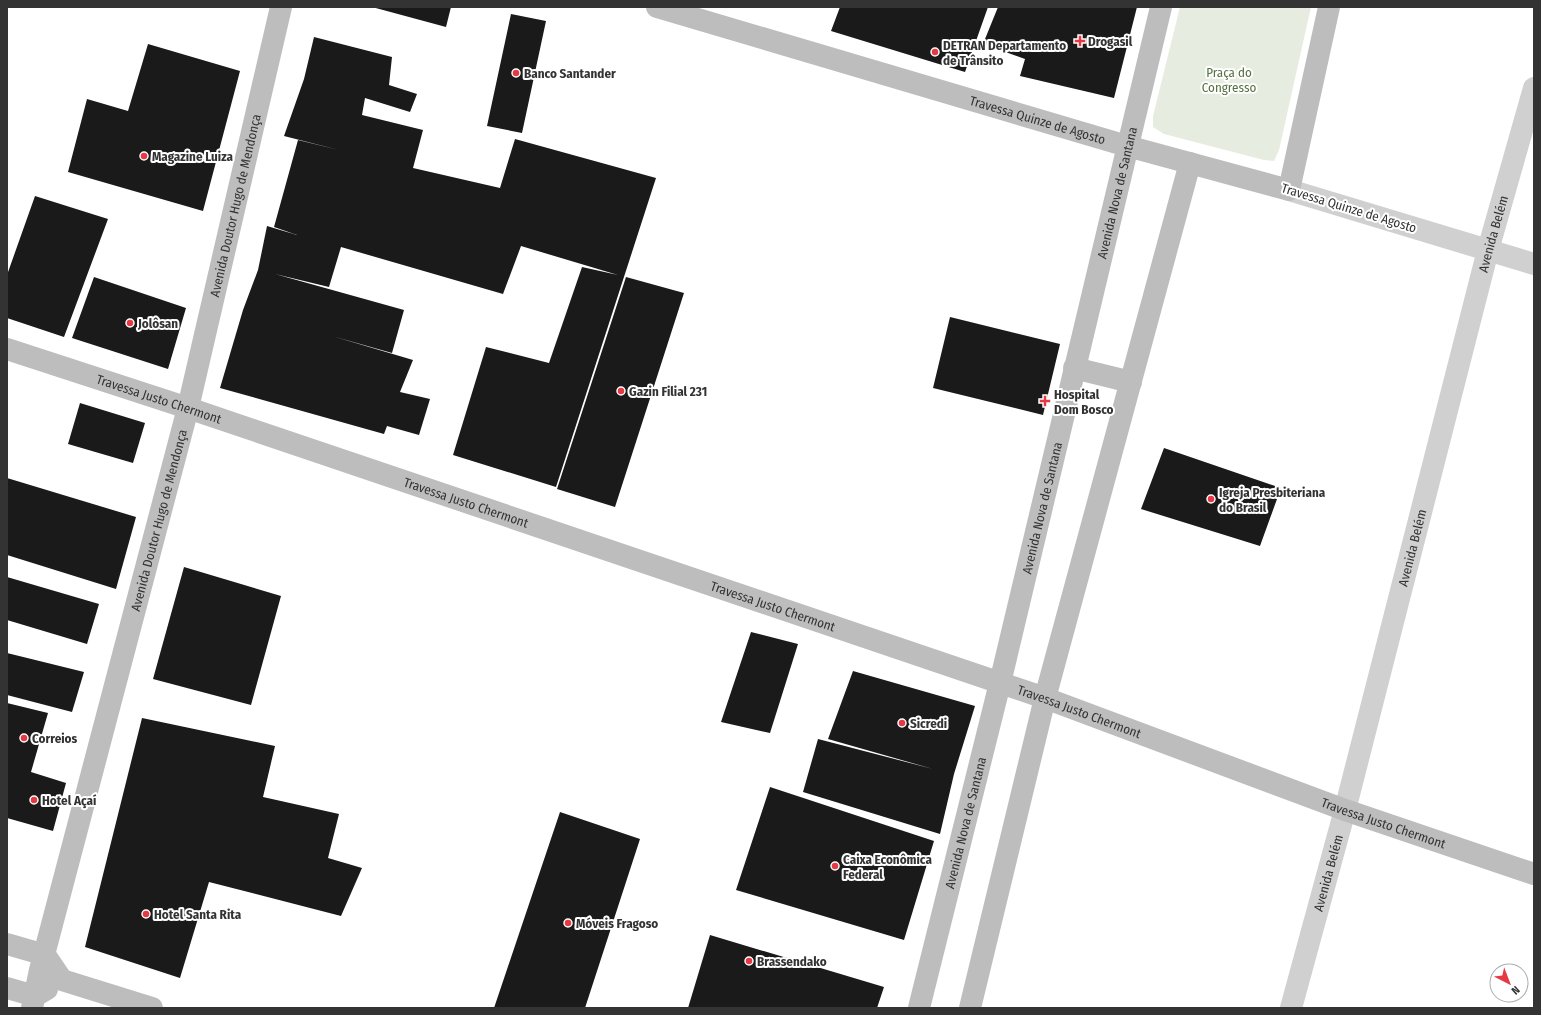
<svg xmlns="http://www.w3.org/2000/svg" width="1541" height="1015" viewBox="0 0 1541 1015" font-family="'Fira Sans Condensed',sans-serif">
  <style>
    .green { fill: #e6ecdf }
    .building { fill: #1a1a1a }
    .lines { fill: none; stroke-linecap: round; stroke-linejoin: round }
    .street { stroke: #d0d0d0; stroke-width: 22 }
    .secondary { stroke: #bdbdbd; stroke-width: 22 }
    .poi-dot { fill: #e63946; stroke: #fff; stroke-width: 1.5 }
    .labels { text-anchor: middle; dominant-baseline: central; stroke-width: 4; stroke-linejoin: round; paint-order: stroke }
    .poi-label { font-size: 13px; font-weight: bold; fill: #333; stroke: #fff; text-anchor: start }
    .park-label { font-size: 13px; fill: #56703f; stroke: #fff }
    .street-label { font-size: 13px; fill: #333; stroke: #fff }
  </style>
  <rect width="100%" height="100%" fill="#fff"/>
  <path class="green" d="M1180,7H1311L1279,150L1274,161L1264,160L1164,134L1153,127V116Z"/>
  <path class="building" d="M372,7H451L446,27Z
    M840,7H988L965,72L831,31Z
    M998,7H1137L1114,98L1020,76L1025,59L983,44Z
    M511,14L546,21L522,133L487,126Z
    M314,37L392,57L389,85L417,94L410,112L365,98L362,115L423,130L413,168L500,188L515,139L656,178L556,487L453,455L486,347L549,363L582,267L618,275L521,246L503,294L341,247L329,287L275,274L404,310L392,353L332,336L413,360L400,392L430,399L419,435L387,426L384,434L220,388L243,310L258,270L267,226L297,235L274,227L298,140L339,150L284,136L304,79Z
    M148,44L240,71L203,211L68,172L87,99L128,111Z
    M35,196L108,219L64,337L7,318V275Z
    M94,277L186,308L168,369L72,338Z
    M626,277L684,293L615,507L557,489Z
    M950,317L1060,344L1043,415L933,388Z
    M80,403L145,423L133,463L68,444Z
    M1164,448L1281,488L1260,546L1141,509Z
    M7,478L136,517L116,589L7,555Z
    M184,567L281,596L251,705L153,679Z
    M7,577L99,604L87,644L7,620Z
    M751,632L798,644L770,733L721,722Z
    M7,653L84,672L72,712L7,695Z
    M853,671L975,706L954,774L940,834L803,792L818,739L933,769L828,739Z
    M7,703L48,713L31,772L66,783L53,831L7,818Z
    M142,718L275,746L263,797L339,814L328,858L362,868L341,916L209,882L180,978L85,947Z
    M770,787L934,841L904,940L736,890Z
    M560,812L640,839L585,1008H494Z
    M710,935L884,987L877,1008H688Z"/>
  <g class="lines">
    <g class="street">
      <path d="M1289,190L1534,264"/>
      <path id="s1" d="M1291,1008L1345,810L1488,250L1534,88"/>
    </g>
    <g class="secondary">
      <path id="s2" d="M657,7L1127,146L1289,190L1329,7"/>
      <path id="s3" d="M7,349L188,408L1045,698L1345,810L1534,874"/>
      <path d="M1074,368L1131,382"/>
      <path d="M7,944L45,955L62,980L152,1008"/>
      <path d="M7,988L35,996L47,989"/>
      <path id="s4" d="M32,1008L40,970L188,408L281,7"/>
      <path id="s5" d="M919,1008L1000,683L1161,7"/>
      <path d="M970,1008L1045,698L1190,163"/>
    </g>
  </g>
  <g class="poi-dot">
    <path d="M1078 35h4v4h4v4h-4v4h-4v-4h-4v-4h4z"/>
    <circle cx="935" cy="52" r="4"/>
    <circle cx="516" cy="73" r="4"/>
    <circle cx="144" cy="156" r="4"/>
    <circle cx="130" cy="323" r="4"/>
    <circle cx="621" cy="391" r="4"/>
    <path d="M1043 395h4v4h4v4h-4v4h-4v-4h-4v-4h4z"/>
    <circle cx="1211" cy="499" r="4"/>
    <circle cx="902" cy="723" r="4"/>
    <circle cx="24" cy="738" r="4"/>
    <circle cx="34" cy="800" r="4"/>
    <circle cx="835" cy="866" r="4"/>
    <circle cx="146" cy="914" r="4"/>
    <circle cx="568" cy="923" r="4"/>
    <circle cx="749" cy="961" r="4"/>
  </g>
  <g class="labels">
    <g class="poi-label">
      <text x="1088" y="41">Drogasil</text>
      <text x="943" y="45">DETRAN Departamento<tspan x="943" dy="15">de Trânsito</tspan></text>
      <text x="524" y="73">Banco Santander</text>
      <text x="152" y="156">Magazine Luiza</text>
      <text x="138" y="323">Jolôsan</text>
      <text x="629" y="391">Gazin Filial 231</text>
      <text x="1054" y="394">Hospital<tspan x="1054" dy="15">Dom Bosco</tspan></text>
      <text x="1219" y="492">Igreja Presbiteriana<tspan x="1219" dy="15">do Brasil</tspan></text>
      <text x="910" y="723">Sicredi</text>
      <text x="32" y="738">Correios</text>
      <text x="42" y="800">Hotel Açaí</text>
      <text x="843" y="859">Caixa Econômica<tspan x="843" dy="15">Federal</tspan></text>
      <text x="154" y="914">Hotel Santa Rita</text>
      <text x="576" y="923">Móveis Fragoso</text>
      <text x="757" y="961">Brassendako</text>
    </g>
    <g class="park-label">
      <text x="1229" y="72">Praça do<tspan x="1229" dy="15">Congresso</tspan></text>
    </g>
    <g class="street-label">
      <text stroke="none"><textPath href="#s2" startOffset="397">Travessa Quinze de Agosto</textPath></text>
      <text stroke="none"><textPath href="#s5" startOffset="839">Avenida Nova de Santana</textPath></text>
      <text stroke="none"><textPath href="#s4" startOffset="828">Avenida Doutor Hugo de Mendonça</textPath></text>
      <text transform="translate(1349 208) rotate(17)">Travessa Quinze de Agosto</text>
      <text stroke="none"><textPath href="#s1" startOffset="800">Avenida Belém</textPath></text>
      <text stroke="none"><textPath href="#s3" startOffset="160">Travessa Justo Chermont</textPath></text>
      <text stroke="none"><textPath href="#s3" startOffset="484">Travessa Justo Chermont</textPath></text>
      <text stroke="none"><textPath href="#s5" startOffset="515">Avenida Nova de Santana</textPath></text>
      <text stroke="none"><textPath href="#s4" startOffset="504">Avenida Doutor Hugo de Mendonça</textPath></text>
      <text stroke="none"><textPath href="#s1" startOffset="476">Avenida Belém</textPath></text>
      <text stroke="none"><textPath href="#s3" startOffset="808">Travessa Justo Chermont</textPath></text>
      <text stroke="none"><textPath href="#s3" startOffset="1132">Travessa Justo Chermont</textPath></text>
      <text stroke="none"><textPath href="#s5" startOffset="191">Avenida Nova de Santana</textPath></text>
      <text stroke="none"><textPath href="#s3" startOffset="1456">Travessa Justo Chermont</textPath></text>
      <text stroke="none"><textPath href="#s1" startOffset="140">Avenida Belém</textPath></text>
    </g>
  </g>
  <rect width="1541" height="1015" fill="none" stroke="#333333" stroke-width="16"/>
  <g transform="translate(1509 983) rotate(138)"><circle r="19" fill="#ffffff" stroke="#adadad"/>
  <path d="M0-3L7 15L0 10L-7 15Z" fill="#e63946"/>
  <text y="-6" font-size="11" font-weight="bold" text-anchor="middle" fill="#333333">N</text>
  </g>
</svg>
